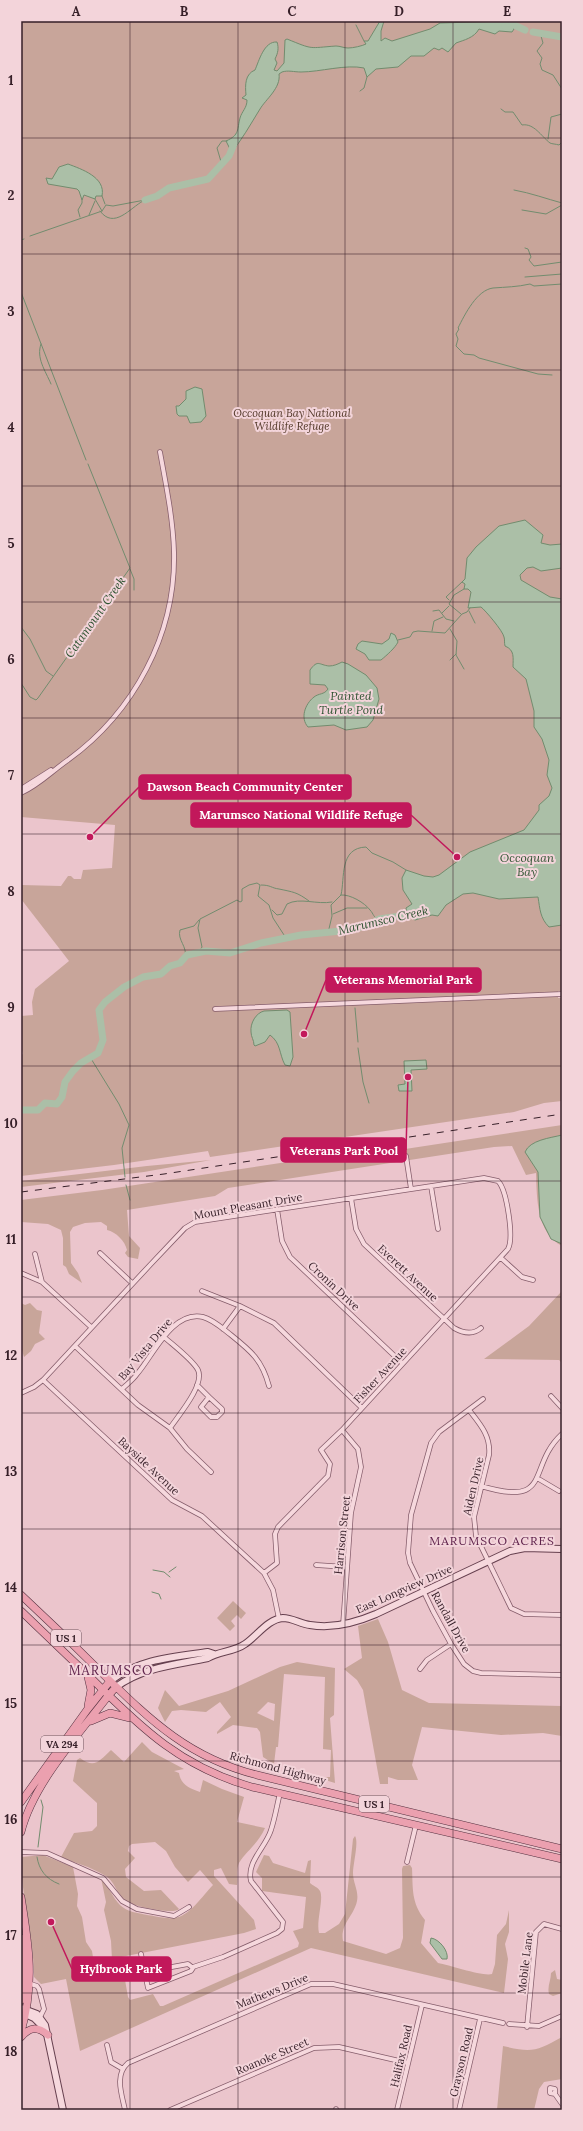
<svg xmlns="http://www.w3.org/2000/svg" width="583" height="2131" viewBox="0 0 583 2131" font-family="Lora,serif">
  <style>
    .green { fill: #c8a59a; fill-rule: evenodd }
    .water { fill: #abbfa7; stroke: #728c6e }
    .lines { fill: none; stroke-linecap: round; stroke-linejoin: round }
    .stream { stroke: #728c6e; stroke-width: 1 }
    .river { stroke: #abbfa7; stroke-width: 7 }
    .street-casing { stroke: #855d6b; stroke-width: 5.5 }
    .secondary-casing { stroke: #66404f; stroke-width: 8 }
    .primary-casing { stroke: #53303f; stroke-width: 8 }
    .street { stroke: #f6d8dd; stroke-width: 4 }
    .secondary { stroke: #f6d8dd; stroke-width: 6 }
    .primary { stroke: #eba0af; stroke-width: 7 }
    .rail { stroke: #361f28; stroke-width: 1; stroke-dasharray: 7 7; stroke-linecap: butt }
    .grid { fill: none; stroke: #361f28; stroke-width: 1; stroke-opacity: 0.55 }
    .labels { text-anchor: middle; dominant-baseline: central; stroke-width: 4; stroke-linejoin: round; paint-order: stroke }
    .shield { fill: #f3d4da; stroke: #6f555d; stroke-width: 1 }
    .shield-label { font-size: 10px; font-weight: bold; fill: #361f28 }
    .park-label { font-size: 11px; font-style: italic; fill: #513727; stroke: #f3d4da }
    .street-label { font-size: 11px; fill: #361f28; stroke: #f3d4da }
    .water-label { font-size: 12px; font-style: italic; fill: #305432; stroke: #f3d4da }
    .neighbourhood-label { font-size: 12px; letter-spacing: 1px; fill: #5f224b; stroke: #f3d4da }
    .quarter-label { font-size: 13px; letter-spacing: 1px; fill: #5f224b; stroke: #f3d4da }
    .leader { fill: none; stroke: #c2185b; stroke-width: 1.5 }
    .callout-dot { fill: #c2185b; stroke: #f3d4da; stroke-width: 1.5 }
    .callout { fill: #c2185b; stroke: #c2185b; stroke-width: 1.5 }
    .callout-label { font-size: 12px; text-anchor: middle; font-weight: bold; fill: #fff }
    .neatline { fill: none; stroke: #361f28; stroke-width: 1.5 }
    .grid-label { font-size: 13px; text-anchor: middle; font-weight: bold; fill: #361f28 }
  </style>
  <rect width="100%" height="100%" fill="#ebc5cc"/>
  <path class="green" d="M21,21H562V991H558V998H562V1101L544,1103L514,1112L210,1157L208,1151L114,1165L21,1176V1055L23,1054L21,1046V1016L33,1015L32,1002L35,989L69,961L21,899V885L61,886L68,876H71L74,879H81L83,870L112,868L115,825L21,817Z
    M562,1125V1246C536,1232 537,1198 536,1173L526,1175L512,1146L494,1147L228,1188L215,1196L127,1210L129,1236L140,1248L138,1259L128,1257L125,1253L127,1250C125,1241 116,1232 107,1230V1226L101,1222L85,1223L73,1227L70,1232L71,1263L78,1273L82,1283L69,1274L66,1267L63,1265V1238L61,1230L48,1224L21,1222V1200L102,1190L379,1148V1153Z
    M211,1160L144,1172L21,1187V1181L147,1166Z
    M562,1291V1363L559,1360L484,1359L529,1326Z
    M21,1303L25,1305L30,1303L37,1310L42,1311L39,1333L45,1339L35,1344L31,1351L24,1357L21,1347Z
    M233,1601L246,1613L241,1619L237,1615L231,1621L235,1626L230,1631L217,1618Z
    M378,1619L388,1642L402,1690L429,1703L562,1706V1736L543,1733L501,1735L422,1727L412,1765L418,1780H398L388,1777V1784H380L363,1690L357,1680L344,1669L362,1658L358,1626Z
    M297,1662L335,1668L334,1715L330,1718L335,1783L325,1780V1777H330L331,1750L323,1749L325,1677L284,1674L278,1747H276L274,1764L263,1757L260,1732L257,1728L233,1725L217,1734V1732L231,1717L220,1702L206,1712L181,1710L172,1711L165,1722L158,1708L165,1690L179,1706L228,1691L280,1667ZM268,1702L275,1704L274,1721L257,1713Z
    M142,1742L152,1752L184,1769L174,1771L179,1773C181,1785 189,1788 200,1792L203,1780L222,1789L244,1797L237,1822L265,1828C258,1844 247,1850 239,1863C236,1869 238,1879 237,1885L229,1884L221,1868L214,1870V1876L254,1920L256,1929L244,1933L121,1957L128,1997L130,2000L153,1994L160,2006H163L298,1947L299,1943L293,1931L303,1928L306,1897L262,1891V1878L256,1872L264,1855L269,1856L273,1863L305,1873L308,1861L311,1860L310,1883C313,1886 318,1887 320,1891C324,1899 316,1921 319,1933H325L339,1924L345,1914L353,1839L355,1836C359,1842 353,1864 353,1873C353,1883 359,1891 357,1901C354,1916 340,1924 343,1941L386,1954L400,1948L403,1938L402,1869L403,1866L410,1865L412,1868C413,1888 411,1903 425,1920L421,1943L438,1963C450,1965 484,1977 492,1974L495,1964L497,1935L506,1924L509,1910V1932L505,1944L508,1959L504,1993L311,1948L80,2051L66,1979L41,1984L34,1977C34,1936 21,1898 21,1857L43,1855L73,1867L78,1894L77,1906L82,1917L86,1942L92,1951L94,1964L98,1968L110,1966L112,1960L111,1941L104,1910L106,1902L101,1878C109,1886 112,1897 120,1905C127,1912 138,1913 147,1915C155,1916 165,1919 174,1918C189,1917 203,1895 213,1885L200,1870L188,1882L175,1867L166,1851L155,1842L132,1844L129,1846L128,1851L135,1858L125,1869L126,1877L144,1891L161,1890L179,1909C174,1915 132,1906 125,1901C116,1894 115,1880 104,1875C91,1867 75,1863 61,1857L74,1833L92,1831L97,1826V1803L73,1781L77,1760L80,1758C95,1769 99,1761 111,1750L124,1762Z
    M555,1970L557,1979L562,1980V1993L553,1996L549,1994C547,1987 551,1980 551,1973Z
    M562,2037V2079L544,2082L539,2089L534,2110H497L503,2046C532,2053 537,2051 562,2037Z"/>
  <path class="water" d="M380,21H384L381,31V41L385,38L392,41L430,29L440,23L506,21L514,25L512,27L514,29L512,32L499,31L495,34L479,29C474,38 464,40 456,43L448,52L442,48L439,50L434,48L424,56H411L398,67L376,69L367,77L364,68C346,64 320,72 301,72C294,72 288,70 282,72L279,74C281,88 266,99 260,109C250,125 242,140 230,154V149L226,141C240,135 237,129 240,118C242,111 247,108 247,100L242,98L246,95C245,85 245,74 255,70C259,61 264,41 277,42C279,48 278,53 275,59L277,63L274,70L277,71L284,63L285,40L287,39C314,50 308,48 336,46C340,46 344,48 348,48C353,48 362,46 366,44L364,41H368Z
    M68,164C81,169 106,177 102,196H96L95,199L84,195L82,200L79,191L77,189L48,184L46,178L52,179L59,167Z
    M195,387L202,389L206,416L201,422L190,423L187,416H179L177,414L176,406H179L186,399V391Z
    M525,520L543,535L541,543L550,545L562,544V568L541,571L533,567L527,568L520,575L521,580L550,597L562,599V925L549,927C540,918 540,909 538,897L499,899L473,893L463,894L446,905L438,916L432,915L415,920L407,915L406,908L412,904L403,890L402,878L406,870L424,876L433,877L439,875L470,852L524,830L539,810V805L549,796L552,788L547,775L549,760L542,739L534,727V711L526,679L513,667C513,658 515,650 505,646C504,642 505,640 504,637C503,631 485,610 481,607L468,608L471,592L468,589H464L465,584L462,582L465,579L467,558L476,547L499,526Z
    M391,633L395,635L398,642C395,648 387,655 381,660H369L365,654L356,649L358,644L362,641L382,644L389,639Z
    M342,662L348,664L366,675L377,688L379,699L373,720L367,727L346,730L334,725L308,727C300,718 305,704 314,697C319,693 324,695 328,689L325,685L310,684V670C318,659 319,665 329,666C334,666 338,664 342,662Z
    M264,1011L287,1010L290,1012L293,1057L290,1066L285,1065C279,1054 281,1043 270,1035L265,1042L255,1046L254,1045C254,1040 251,1037 251,1032C250,1023 256,1013 264,1011Z
    M426,1060L427,1069L411,1070L412,1091H399L398,1085L405,1084L404,1061Z
    M562,1135V1244L551,1239L540,1217L538,1172L525,1152C530,1140 550,1138 562,1135Z
    M431,1938C439,1939 449,1951 447,1959H442L430,1943Z"/>
  <g class="lines">
    <path class="stream" d="M356,25L364,41
      M544,33L541,36L543,43L537,51L542,58L540,64L542,70L553,75L562,89
      M360,91L364,88L367,77
      M501,109L505,112H513L522,125C534,123 541,136 550,143C552,144 556,144 559,145L562,142
      M548,139L551,117L562,114
      M222,165L217,148L222,141H227
      M514,190C531,193 547,199 562,203
      M102,196L105,204
      M95,199L102,211
      M522,210L546,214L562,205
      M100,211C114,230 130,208 143,201
      M89,215L95,201
      M80,217L78,210L82,203V200
      M30,236L102,211L106,205L113,206L145,200
      M21,240L24,239
      M525,248L528,249L531,257L529,260L534,266L562,262
      M525,277L562,274
      M21,292L86,460
      M41,344C36,358 45,370 51,384
      M552,375L538,374L479,358L474,355L464,354L456,346L458,339L456,334L459,329L458,328C465,314 477,290 493,288C506,287 517,287 530,284L534,286L562,284
      M130,569L134,579V590
      M449,600L446,597L462,582
      M433,611L439,610L446,619L454,621
      M469,611L475,623
      M442,613L449,606
      M461,614L449,604L454,595L464,589
      M21,627L30,639L46,671L53,676
      M450,629L457,641L456,655L464,669
      M432,631L434,621L443,617
      M398,640L410,637L413,632L418,631L445,633L462,614L467,612L470,608
      M450,660L456,654
      M21,683L30,697L36,700L38,698L130,568L88,464
      M261,885C271,885 271,888 279,889C293,892 297,892 309,901
      M341,895C350,894 365,903 370,910C374,914 373,918 379,919
      M272,910L277,915L282,914L287,904C300,897 317,905 332,902
      M333,914L347,908H367
      M328,933L332,916L331,905L341,895C345,878 339,848 366,847L372,853L393,862L406,870
      M199,952L202,947L198,928L200,919L237,900L240,902L242,901V889L249,885L257,883L260,885L258,896L269,905L273,918L286,938
      M185,957C188,947 177,940 180,930L194,926L199,920
      M355,1008L358,1042
      M358,1048L363,1082L369,1103
      M90,1057L119,1104L129,1125L122,1148L125,1177
      M126,1185L130,1200
      M153,1570L164,1572L170,1577
      M169,1572L176,1567
      M152,1592L159,1594L161,1599
      M38,1847L43,1807L41,1800
      M37,1857C39,1870 46,1879 59,1884"/>
    <path class="river" d="M505,26L514,25L525,30
      M533,32L562,37
      M145,200L157,196L169,188L208,179L229,156L234,144
      M21,1110H38L45,1103L57,1104L62,1097L65,1082L73,1071L81,1063L98,1053L103,1040L99,1010L105,1002L124,987L143,977L161,974L170,966L180,963L187,955L206,951L230,953L261,943L301,935L351,930L371,924L379,919L416,914"/>
    <g class="street-casing">
      <path id="street" d="M21,789L51,770
        M21,793C39,785 52,771 68,760C134,712 176,634 174,552C173,518 166,485 160,452
        M215,1009L562,994
        M406,1156L411,1189
        M431,1186L438,1229
        M351,1198L356,1229L364,1244L454,1328C463,1333 473,1335 481,1328
        M277,1209L282,1241L290,1257L402,1363
        M100,1253L132,1283
        M35,1254L42,1282
        M501,1258L522,1277L533,1280
        M21,1273L42,1282L91,1327
        M202,1291L240,1306L274,1323L362,1408
        M223,1329L240,1306
        M164,1337C173,1345 193,1360 198,1370C205,1385 178,1416 170,1428
        M75,1346L138,1405L170,1428L187,1449L211,1472
        M43,1380L172,1500L202,1516L264,1573L273,1590L279,1619
        M197,1385L209,1397
        M122,1389C127,1384 133,1380 137,1374C153,1356 172,1310 203,1317C214,1320 223,1329 231,1335C251,1351 262,1360 269,1386
        M21,1393L34,1387L43,1380L150,1265L185,1228L195,1222L484,1178L498,1181C507,1190 514,1238 508,1249L342,1430L321,1450L330,1464L328,1476L278,1527L275,1534L277,1563L264,1573
        M551,1396L562,1408
        M209,1397L222,1409V1412L217,1417H211L201,1407Z
        M483,1399L439,1432L431,1443L411,1515L408,1553L410,1563L433,1611L451,1644L464,1664L473,1671L481,1673L562,1675
        M469,1410C480,1424 491,1436 489,1455L474,1517L476,1536L511,1608L524,1614L562,1615
        M342,1430L358,1449L361,1467L351,1513L343,1625
        M537,1478L559,1491
        M481,1486C554,1508 526,1467 562,1434
        M316,1565L346,1567
        M420,1669L427,1660L451,1644
        M21,1852L47,1853L103,1878L122,1901L137,1909L174,1916L189,1907
        M407,1862L416,1825
        M141,1954L148,1988L191,1971L193,1968L188,1964L145,1972
        M193,1967L223,1957L277,1933L282,1929L283,1922L251,1881C246,1862 266,1847 271,1830C275,1818 277,1805 280,1793
        M31,1984L37,1986L39,1989L44,2009L40,2017
        M509,2024L539,2026L562,2016
        M527,2027L536,1932L544,1924L562,1929
        M107,2045L111,2062L123,2069
        M555,2094L550,2093V2088L555,2089V2094L562,2104
        M125,2110C122,2095 114,2075 128,2063L311,1984H333L503,2023
        M170,2110L314,2048L339,2047L408,2063
        M336,2110V2109
        M397,2110L422,2005
        M459,2110L480,2019"/>
    </g>
    <g class="secondary-casing">
      <path id="secondary" d="M110,1681C139,1659 173,1657 208,1652L214,1654
        M116,1687C143,1667 176,1665 208,1658C219,1651 234,1652 245,1644C257,1636 268,1619 283,1618C292,1618 301,1624 310,1625C333,1629 355,1623 376,1614L510,1551L525,1548L562,1549
        M21,2008L37,2014L45,2025L63,2110
        M21,2012L34,2018L44,2028"/>
    </g>
    <g class="primary-casing">
      <path id="primary" d="M21,1595C49,1621 77,1648 104,1675C152,1722 190,1758 257,1775L562,1849
        M21,1611C45,1634 69,1657 93,1680C143,1730 182,1767 252,1787L562,1859
        M88,1706L91,1690L88,1677
        M91,1721L110,1713L130,1718
        M21,1802L87,1710L110,1681
        M21,1832C33,1784 78,1735 108,1696L116,1687
        M21,1897C29,1946 35,1983 21,2032
        M21,1938L24,1968L21,2000
        M21,2037C30,2027 37,2026 48,2035"/>
    </g>
    <use href="#street" class="street"/>
    <use href="#secondary" class="secondary"/>
    <use href="#primary" class="primary"/>
    <path class="rail" d="M21,1192L164,1174L562,1114"/>
  </g>
  <path class="grid" d="M130,21V2110M238,21V2110M345,21V2110M453,21V2110M21,138H562M21,254H562M21,370H562M21,486H562M21,602H562M21,718H562M21,834H562M21,950H562M21,1066H562M21,1181H562M21,1297H562M21,1413H562M21,1529H562M21,1645H562M21,1761H562M21,1877H562M21,1993H562"/>
  <g class="labels">
    <g class="shield">
      <rect x="51" y="1630" width="30" height="16" rx="3"/>
      <rect x="41" y="1736" width="42" height="16" rx="3"/>
      <rect x="359" y="1796" width="30" height="16" rx="3"/>
    </g>
    <g class="shield-label">
      <text x="66" y="1638">US 1</text>
      <text x="62" y="1744">VA 294</text>
      <text x="374" y="1804">US 1</text>
    </g>
    <g class="park-label">
      <text x="292" y="413">Occoquan Bay National<tspan x="292" dy="13">Wildlife Refuge</tspan></text>
    </g>
    <g class="street-label">
      <text transform="translate(248 1206) rotate(-10)">Mount Pleasant Drive</text>
      <text transform="translate(408 1273) rotate(43)">Everett Avenue</text>
      <text transform="translate(334 1286) rotate(43)">Cronin Drive</text>
      <text transform="translate(145 1349) rotate(-50)">Bay Vista Drive</text>
      <text transform="translate(380 1375) rotate(-47)">Fisher Avenue</text>
      <text transform="translate(149 1466) rotate(43)">Bayside Avenue</text>
      <text transform="translate(473 1486) rotate(-77)">Aiden Drive</text>
      <text transform="translate(342 1535) rotate(-84)">Harrison Street</text>
      <text transform="translate(404 1589) rotate(-24)">East Longview Drive</text>
      <text transform="translate(451 1622) rotate(61)">Randall Drive</text>
      <text transform="translate(278 1768) rotate(15)">Richmond Highway</text>
      <text transform="translate(525 1963) rotate(-83)">Mobile Lane</text>
      <text transform="translate(272 1991) rotate(-22)">Mathews Drive</text>
      <text transform="translate(272 2056) rotate(-23)">Roanoke Street</text>
      <text transform="translate(401 2056) rotate(-77)">Halifax Road</text>
      <text transform="translate(461 2062) rotate(-77)">Grayson Road</text>
    </g>
    <g class="water-label">
      <text transform="translate(95 617) rotate(-55)">Catamount Creek</text>
      <text x="351" y="695">Painted<tspan x="351" dy="14">Turtle Pond</tspan></text>
      <text x="527" y="857">Occoquan<tspan x="527" dy="14">Bay</tspan></text>
      <text transform="translate(383 920) rotate(-13)">Marumsco Creek</text>
    </g>
    <g class="neighbourhood-label">
      <text x="492" y="1540">MARUMSCO ACRES</text>
    </g>
    <g class="quarter-label">
      <text x="111" y="1670">MARUMSCO</text>
    </g>
  </g>
  <path class="leader" d="M90 837L139 787M457 857L411 815M304 1034L326 980M408 1077L406 1150M51 1922L72 1969"/>
  <g class="callout-dot">
    <circle cx="90" cy="837" r="4"/>
    <circle cx="457" cy="857" r="4"/>
    <circle cx="304" cy="1034" r="4"/>
    <circle cx="408" cy="1077" r="4"/>
    <circle cx="51" cy="1922" r="4"/>
  </g>
  <g class="callout">
    <rect x="139" y="775" width="212" height="24" rx="4"/>
    <rect x="191" y="803" width="220" height="24" rx="4"/>
    <rect x="326" y="968" width="155" height="24" rx="4"/>
    <rect x="281" y="1138" width="125" height="24" rx="4"/>
    <rect x="72" y="1957" width="99" height="24" rx="4"/>
  </g>
  <g class="callout-label">
    <text x="245" y="791">Dawson Beach Community Center</text>
    <text x="301" y="819">Marumsco National Wildlife Refuge</text>
    <text x="403" y="984">Veterans Memorial Park</text>
    <text x="344" y="1155">Veterans Park Pool</text>
    <text x="121" y="1973">Hylbrook Park</text>
  </g>
  <rect width="583" height="2131" fill="none" stroke="#f3d4da" stroke-width="44"/>
  <rect x="22" y="22" width="539" height="2087" class="neatline"/>
  <g class="grid-label">
    <text x="76" y="16">A</text>
    <text x="184" y="16">B</text>
    <text x="292" y="16">C</text>
    <text x="399" y="16">D</text>
    <text x="507" y="16">E</text>
    <text x="11" y="85">1</text>
    <text x="11" y="200">2</text>
    <text x="11" y="316">3</text>
    <text x="11" y="432">4</text>
    <text x="11" y="548">5</text>
    <text x="11" y="664">6</text>
    <text x="11" y="780">7</text>
    <text x="11" y="896">8</text>
    <text x="11" y="1012">9</text>
    <text x="11" y="1128">10</text>
    <text x="11" y="1244">11</text>
    <text x="11" y="1360">12</text>
    <text x="11" y="1476">13</text>
    <text x="11" y="1592">14</text>
    <text x="11" y="1708">15</text>
    <text x="11" y="1824">16</text>
    <text x="11" y="1940">17</text>
    <text x="11" y="2056">18</text>
  </g>
</svg>
